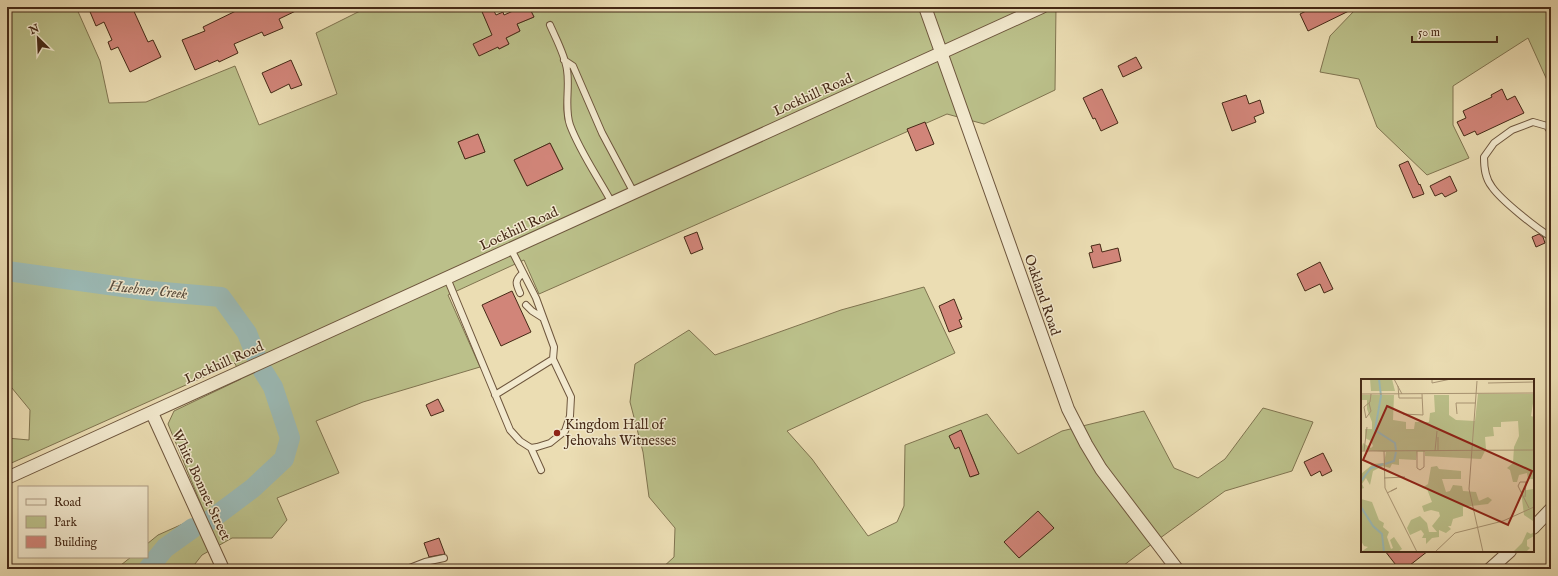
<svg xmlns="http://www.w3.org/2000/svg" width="1558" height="576" viewBox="0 0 1558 576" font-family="'IM FELL English',serif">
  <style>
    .green { fill: #bbc08a; stroke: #807450; fill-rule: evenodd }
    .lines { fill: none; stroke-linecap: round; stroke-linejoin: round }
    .river { stroke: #9bbab6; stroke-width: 20 }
    .building { fill: #d18579; stroke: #452916 }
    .lane-casing { stroke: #6e563d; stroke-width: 8 }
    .street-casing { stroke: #6e563d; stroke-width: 14 }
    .lane { stroke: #f2e9ce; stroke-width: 6 }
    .street { stroke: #f2e9ce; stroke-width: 12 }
    .poi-dot { fill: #8f2418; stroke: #f2e9ce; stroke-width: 1.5 }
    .labels { text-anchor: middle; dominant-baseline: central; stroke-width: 3; stroke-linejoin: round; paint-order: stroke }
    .street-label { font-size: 14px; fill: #452916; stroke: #f2e9ce }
    .poi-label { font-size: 14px; fill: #452916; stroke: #f2e9ce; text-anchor: start }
    .water-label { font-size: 15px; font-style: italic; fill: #5a4d3e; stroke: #f2e9ce }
    .inset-river { fill: none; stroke: #9bbab6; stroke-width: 2 }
    .inset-road { fill: none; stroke: #a99574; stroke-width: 1 }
    .view { fill: #8f2418; fill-opacity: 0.15; stroke: #8f2418; stroke-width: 2 }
    .inset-edge { fill: none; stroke: #452916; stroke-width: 2 }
  </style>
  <rect width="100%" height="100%" fill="#ebddb3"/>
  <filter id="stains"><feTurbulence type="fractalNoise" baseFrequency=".005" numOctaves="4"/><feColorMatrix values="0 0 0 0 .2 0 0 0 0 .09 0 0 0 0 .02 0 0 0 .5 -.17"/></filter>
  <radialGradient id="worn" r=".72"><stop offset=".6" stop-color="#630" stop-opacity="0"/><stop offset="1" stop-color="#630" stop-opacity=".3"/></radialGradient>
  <path class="green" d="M7,7H76L100,61L109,103L146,102L235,66L259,125L337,94L316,33L368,7H485L481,9L499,49L509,44L506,38L520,31L517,24L534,17L529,7H1056L1055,90L984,124L947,114L539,294L524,260L448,295L480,367L363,402L316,421L339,473L277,498L287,520L272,538H232L202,555L191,569H116L131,557H147V544L158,535L205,514L168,424L174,411L241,379L235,363L7,465V438L29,440L30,410L7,382ZM478,134L485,152L465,159L458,142ZM550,143L563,169L527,186L514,160Z
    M1354,7H1551V89L1528,38L1453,86V125L1469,158L1427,175L1377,127L1359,79L1320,72L1330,36L1354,11Z
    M924,287L955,353L787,431L812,459L868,536L897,522L904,506L905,445L987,414L1018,454L1062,431L1144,411L1174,468L1198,478L1225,459L1263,408L1313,422L1292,471L1225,491L1145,549L1119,569H661L674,557L675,528L649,497L643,452L630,402L635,364L689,330L715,355L841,310ZM971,454L979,474L971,477L963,457ZM1054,528L1019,558L1005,542Z"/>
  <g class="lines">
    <path class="river" d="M7,271L152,291L221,297L247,333L256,356
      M209,521L253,488L284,459L290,438L273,387L263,371
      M148,569L165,548L193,528"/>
  </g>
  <path class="building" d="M88,7H132L148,42L153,40L161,57L130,72L118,47L111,50L108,42L112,40L104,22L96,26Z
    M244,7H304L279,19L283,28L264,36L262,32L234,44L238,53L219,62L218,60L195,70L182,40L205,31L203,27Z
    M480,7H492L496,15L503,12L504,15L522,7H529L534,17L517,24L520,31L506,38L509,44L499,49L498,47L479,56L473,44L492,35Z
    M1314,7H1357L1308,31L1300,14Z
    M1136,57L1142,68L1123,77L1118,66Z
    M291,60L302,85L291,89L289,84L271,93L262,73Z
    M1102,89L1118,123L1101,131L1095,118L1093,119L1083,98Z
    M1502,89L1507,100L1515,96L1524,113L1477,135L1475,131L1464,136L1457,122L1466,118L1463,111L1492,97L1491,95Z
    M1246,95L1249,104L1260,100L1264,113L1254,117L1256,122L1232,131L1222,103Z
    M925,122L934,144L916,151L907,129Z
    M478,134L485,152L465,159L458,142Z
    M550,143L563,169L527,186L514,160Z
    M1408,161L1419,185L1420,184L1424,194L1413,198L1399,165Z
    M1450,176L1457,191L1445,197L1442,193L1435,196L1430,186Z
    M697,232L703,249L691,254L684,237Z
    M1539,234L1543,237L1545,243L1536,247L1532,237Z
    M1100,244L1102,252L1118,248L1121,261L1093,268L1089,253L1093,252L1091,246Z
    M1320,262L1333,289L1324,293L1320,284L1305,291L1297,274Z
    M512,291L531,332L501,346L482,305Z
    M954,299L962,319L959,320L962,327L949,332L939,306Z
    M438,399L444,411L431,416L426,405Z
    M961,430L979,474L970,477L959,447L955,449L949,436Z
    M1323,453L1332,471L1322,476L1320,471L1311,476L1304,462Z
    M1038,511L1054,528L1019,558L1004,542Z
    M439,538L445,554L429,557L424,543Z
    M1385,551H1428L1405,569H1399Z"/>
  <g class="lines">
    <g class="lane-casing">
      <path id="lane" d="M550,25C556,39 565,55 567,70C570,88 564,108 570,125C580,152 598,177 612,203
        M564,60L573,66L602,133L634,193
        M1551,132L1547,126L1533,122L1512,130L1494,143L1484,157C1484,168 1485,178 1492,187C1501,200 1537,229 1551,237
        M447,278L510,430L520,441L531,448L537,447L550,443L565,431L570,416L571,397L553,359L554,347L536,298L511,249
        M520,293C516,284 514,281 523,273
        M526,305L532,311L543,318
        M495,395L553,359
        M531,448L541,470
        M407,569L425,562L444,558"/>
    </g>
    <g class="street-casing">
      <path id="street" d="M925,7L1068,409L1086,444L1101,469L1177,569
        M152,413L223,569
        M7,478L1042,7
        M1533,528L1551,509
        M1490,569L1510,551"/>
    </g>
    <use href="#lane" class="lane"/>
    <use href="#street" class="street"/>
  </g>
  <circle class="poi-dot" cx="557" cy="433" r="4"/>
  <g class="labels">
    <g class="street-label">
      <text transform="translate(813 95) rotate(-24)">Lockhill Road</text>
      <text transform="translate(519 229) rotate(-25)">Lockhill Road</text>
      <text transform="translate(1042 295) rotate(71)">Oakland Road</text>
      <text transform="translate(224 363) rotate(-24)">Lockhill Road</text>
      <text transform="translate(201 485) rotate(65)">White Bonnet Street</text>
    </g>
    <g class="poi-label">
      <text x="565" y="425">Kingdom Hall of<tspan x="565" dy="16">Jehovahs Witnesses</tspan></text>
    </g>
    <g class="water-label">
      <text transform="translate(148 290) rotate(6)">Huebner Creek</text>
    </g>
  </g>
  <g transform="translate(1361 379)">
    <rect width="173" height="173" fill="#ebddb3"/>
    <path d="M9,0H31L34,12H10ZM117,15H172L173,18L170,37L173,38V157L166,161V167L169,169L165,173H152L161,164L166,153L170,155L173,153L172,142L163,136L160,112L172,110L173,100H167L166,94L158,96L156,103H152L149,91L146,89L152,84L153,68L158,57L157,42L140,43V48H132L133,57L124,58L125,70L120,80L64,77V73H56L55,81L38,80V86L31,85L29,89L22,87L12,92L9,106L5,99L1,105L3,109L0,110V95L12,85L23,84L25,73L0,71L2,64L10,69L12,67L10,62L4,59V50H11V43L6,30V21H0V16H33L32,41L45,43V50H53L54,43H68L69,34L74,33L73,16H88V36L95,41L114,42ZM76,87L78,90L100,92V100H81L85,113L89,112L92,106L101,107L102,112L115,113L118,122L127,118L131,121L127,125L102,128V137L92,140L90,147H87L90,150L85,154L78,151V158L71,159L65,165V159H61L63,155L60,151L49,156L46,149L50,141L59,137L66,144L68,153H76L71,147L79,137L78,133L70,131L63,133L61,127L71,123L66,110L61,109L67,105L70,88ZM0,120L11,123L18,141L23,144L22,148L28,153L26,158L30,170L32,169L29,161L33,158L41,170L37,173H0L7,168L3,167L0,162Z" fill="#bbc08a"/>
    <path class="inset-river" d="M18,0L20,17L14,51L34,64L35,71M24,85L33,82L35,73M0,102L10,89L22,85M0,128L12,147L21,155L23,173"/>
    <path class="inset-road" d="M33,0L41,15M71,0V4L90,0M116,2L108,110L122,173M127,4L173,3M37,7L38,19H61M0,15L173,14M8,24L10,32L5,39L3,28L9,23L10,15M42,35L62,36L61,15M96,35L95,24H115M77,58V72M0,72L173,71M3,72L6,48M23,72L24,109L56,173M56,72V89L59,91L63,88V72M74,72L76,52M23,99L44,98M26,114L36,109L30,112M164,118L165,103H159L157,107L168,129M74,173L94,154L142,142L173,128"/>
    <path class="view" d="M26,27L171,92L147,146L2,81Z"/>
    <rect width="173" height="173" class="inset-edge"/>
  </g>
  <rect width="1558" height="576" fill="none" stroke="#ebddb3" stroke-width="24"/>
  <rect x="8" y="8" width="1542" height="560" fill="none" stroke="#452916" stroke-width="2"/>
  <rect x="12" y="12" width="1534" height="552" fill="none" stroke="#452916"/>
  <rect x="18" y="486" width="130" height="72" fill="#f2e9ce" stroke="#ad9c84"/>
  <rect x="26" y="499" width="20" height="6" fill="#f2e9ce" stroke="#ad9c84"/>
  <text x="54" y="506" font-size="12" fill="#452916">Road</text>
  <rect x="26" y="516" width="20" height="12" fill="#bbc08a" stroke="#ad9c84"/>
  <text x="54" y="526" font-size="12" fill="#452916">Park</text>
  <rect x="26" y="536" width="20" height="12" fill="#d18579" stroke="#ad9c84"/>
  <text x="54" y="546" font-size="12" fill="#452916">Building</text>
  <g transform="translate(38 38) rotate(336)" stroke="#f2e9ce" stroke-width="3" paint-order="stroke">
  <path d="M0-3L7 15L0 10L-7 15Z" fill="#452916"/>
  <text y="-6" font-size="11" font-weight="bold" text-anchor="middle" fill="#452916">N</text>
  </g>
  <path d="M1412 36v6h85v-6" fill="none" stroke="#452916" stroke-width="2"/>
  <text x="1418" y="36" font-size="12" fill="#452916" stroke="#f2e9ce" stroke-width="3" paint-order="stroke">50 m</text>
  <rect width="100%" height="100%" filter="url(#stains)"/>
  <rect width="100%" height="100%" fill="url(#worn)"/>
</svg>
